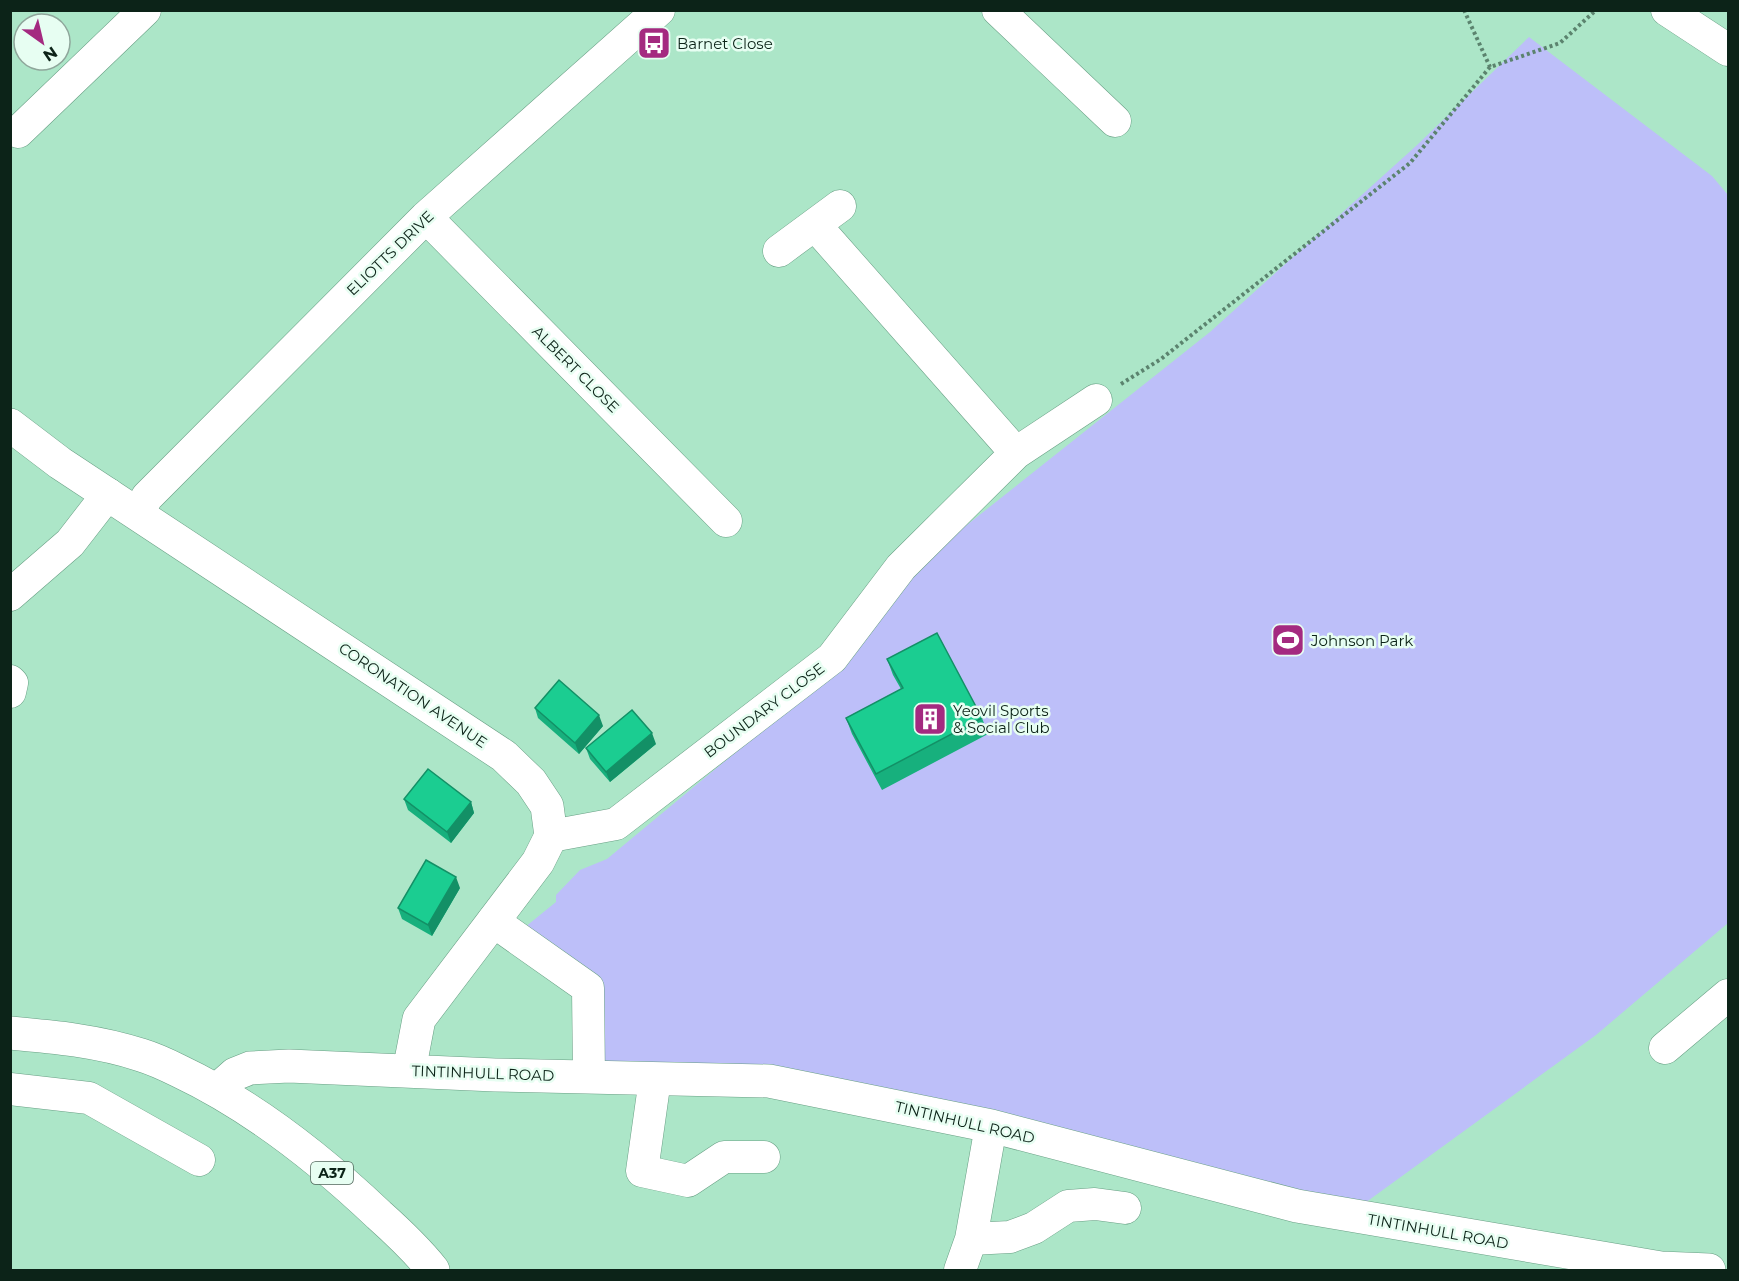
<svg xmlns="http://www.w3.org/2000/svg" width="1739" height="1281" viewBox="0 0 1739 1281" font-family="Montserrat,sans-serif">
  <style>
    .green { fill: #bdbff9 }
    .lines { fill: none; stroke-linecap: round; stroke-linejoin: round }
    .minor-casing { stroke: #689f84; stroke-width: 33 }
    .tertiary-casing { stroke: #689f84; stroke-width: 34 }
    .trunk-casing { stroke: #689f84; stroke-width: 34 }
    .path { stroke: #5b836e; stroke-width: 4; stroke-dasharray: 3 3; stroke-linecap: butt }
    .minor { stroke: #fff; stroke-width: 32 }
    .tertiary { stroke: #fff; stroke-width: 33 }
    .trunk { stroke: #fff; stroke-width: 33 }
    .wall { fill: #17b07d }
    .shaded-wall { fill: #139066 }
    .building { fill: #1bcd91; stroke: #139066; stroke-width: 1.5 }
    .labels { text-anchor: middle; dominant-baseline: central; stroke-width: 5; stroke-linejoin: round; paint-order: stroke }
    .shield { fill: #e7fef2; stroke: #4e6559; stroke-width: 1.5 }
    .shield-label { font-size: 14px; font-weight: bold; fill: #0c2318 }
    .poi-label { font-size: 15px; fill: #0c2318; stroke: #e7fef2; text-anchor: start }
    .street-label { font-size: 15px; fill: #0c2318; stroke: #e7fef2 }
  </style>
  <rect width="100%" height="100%" fill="#ace6c8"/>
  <path class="green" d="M1529,37L1712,176L1728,195V923L1596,1035L1347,1216L769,1081L589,1077L588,988L514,936L556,902V895L580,870L607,859L778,717L919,563L1210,332L1416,146Z"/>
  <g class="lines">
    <g class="minor-casing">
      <path id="minor" d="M998,10L1115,121
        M1667,10L1728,50
        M18,132L145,10
        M426,217L726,521
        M815,225L1016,453
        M779,251L840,206
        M138,513L147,497L426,217L659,10
        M10,595L70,543L108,494
        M10,681L12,683L10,692
        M551,836L616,824L832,658L901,567L1016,453L1096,400
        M493,921L588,988L589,1077
        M1665,1048L1728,995
        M655,1079L642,1171L688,1181L724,1157H764
        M10,1089L89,1098L199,1160
        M971,1239L1010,1237L1034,1228L1068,1206L1095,1204L1125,1208
        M960,1270L971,1239L991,1126"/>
    </g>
    <g class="tertiary-casing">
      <path id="tertiary" d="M10,425L60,463L504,756L531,782L547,806L551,836L538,862L419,1019L409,1071
        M217,1090L235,1074L250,1068L289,1066L495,1075L769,1081L991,1126L1297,1206L1661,1268L1709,1270"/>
    </g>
    <g class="trunk-casing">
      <path id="trunk" d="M10,1033C55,1037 98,1041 141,1055C154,1059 167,1065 179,1071C253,1106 320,1159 379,1215C398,1232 417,1250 433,1270"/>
    </g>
    <path class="path" d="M1464,10L1490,67
      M1121,384L1161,359L1410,163L1490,67L1560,43L1596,10"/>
    <use href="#minor" class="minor"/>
    <use href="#tertiary" class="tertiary"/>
    <use href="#trunk" class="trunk"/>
  </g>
  <path class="wall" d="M887,659L982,718L988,734L882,790L852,734L846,718L901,689L893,675Z
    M535,708L603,726L579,754L538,718Z
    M656,744L610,782L590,759L586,748Z
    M404,799L471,802L474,813L451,843L408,810Z
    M460,888L432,936L402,919L398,908Z"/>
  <path class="shaded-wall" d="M599,715L603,726L579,754L575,743Z
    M652,733L656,744L610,782L606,772Z
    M471,802L474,813L451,843L447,832Z
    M456,877L460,888L432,936L428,925Z"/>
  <path class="building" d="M937,633L982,718L876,774L846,718L903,688L887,659Z
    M559,680L599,715L575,743L535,708Z
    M632,710L652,733L606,772L586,748Z
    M428,769L471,802L447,832L404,799Z
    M426,860L456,877L428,925L398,908Z"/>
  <defs>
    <g id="bus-square" transform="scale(1.725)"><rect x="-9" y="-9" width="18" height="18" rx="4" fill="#a42a80" stroke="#e7fef2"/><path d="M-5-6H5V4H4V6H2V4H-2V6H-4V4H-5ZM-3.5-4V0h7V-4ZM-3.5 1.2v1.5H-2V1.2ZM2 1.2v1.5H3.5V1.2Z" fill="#fff"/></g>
    <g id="stadium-square" transform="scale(1.725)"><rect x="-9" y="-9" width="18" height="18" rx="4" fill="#a42a80" stroke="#e7fef2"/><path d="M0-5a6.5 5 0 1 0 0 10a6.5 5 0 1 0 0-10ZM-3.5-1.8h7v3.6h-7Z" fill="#fff"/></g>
    <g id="building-square" transform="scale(1.725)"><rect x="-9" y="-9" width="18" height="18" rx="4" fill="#a42a80" stroke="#e7fef2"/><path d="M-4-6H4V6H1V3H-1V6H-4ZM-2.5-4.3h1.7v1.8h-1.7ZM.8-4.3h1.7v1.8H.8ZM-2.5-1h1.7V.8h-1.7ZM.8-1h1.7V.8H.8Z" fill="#fff"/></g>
  </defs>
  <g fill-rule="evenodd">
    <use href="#bus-square" x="654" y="43"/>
    <use href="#stadium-square" x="1288" y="640"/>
    <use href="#building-square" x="930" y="719"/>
  </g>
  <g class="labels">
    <rect class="shield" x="311" y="1162" width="42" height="22" rx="4.5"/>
    <g class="shield-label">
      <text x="332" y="1173">A37</text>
    </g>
    <g class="poi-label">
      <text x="677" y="43">Barnet Close</text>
      <text x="1311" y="640">Johnson Park</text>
      <text x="953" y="710">Yeovil Sports<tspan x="953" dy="17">&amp; Social Club</tspan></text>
    </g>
    <g class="street-label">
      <text transform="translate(390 253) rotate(-44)">ELIOTTS DRIVE</text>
      <text transform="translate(576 369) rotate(45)">ALBERT CLOSE</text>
      <text transform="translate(413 695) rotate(34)">CORONATION AVENUE</text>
      <text transform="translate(764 710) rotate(-37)">BOUNDARY CLOSE</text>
      <text transform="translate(483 1073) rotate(2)">TINTINHULL ROAD</text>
      <text transform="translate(965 1122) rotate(13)">TINTINHULL ROAD</text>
      <text transform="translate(1438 1231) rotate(10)">TINTINHULL ROAD</text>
    </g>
  </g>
  <rect width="1739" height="1281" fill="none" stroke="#0c2318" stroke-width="24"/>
  <g transform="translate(42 42) rotate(146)"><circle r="28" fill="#e7fef2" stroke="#8fa69b" stroke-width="1.5"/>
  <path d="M0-4.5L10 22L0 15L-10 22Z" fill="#a42a80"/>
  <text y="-9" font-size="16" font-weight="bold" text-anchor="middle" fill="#0c2318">N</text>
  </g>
</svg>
